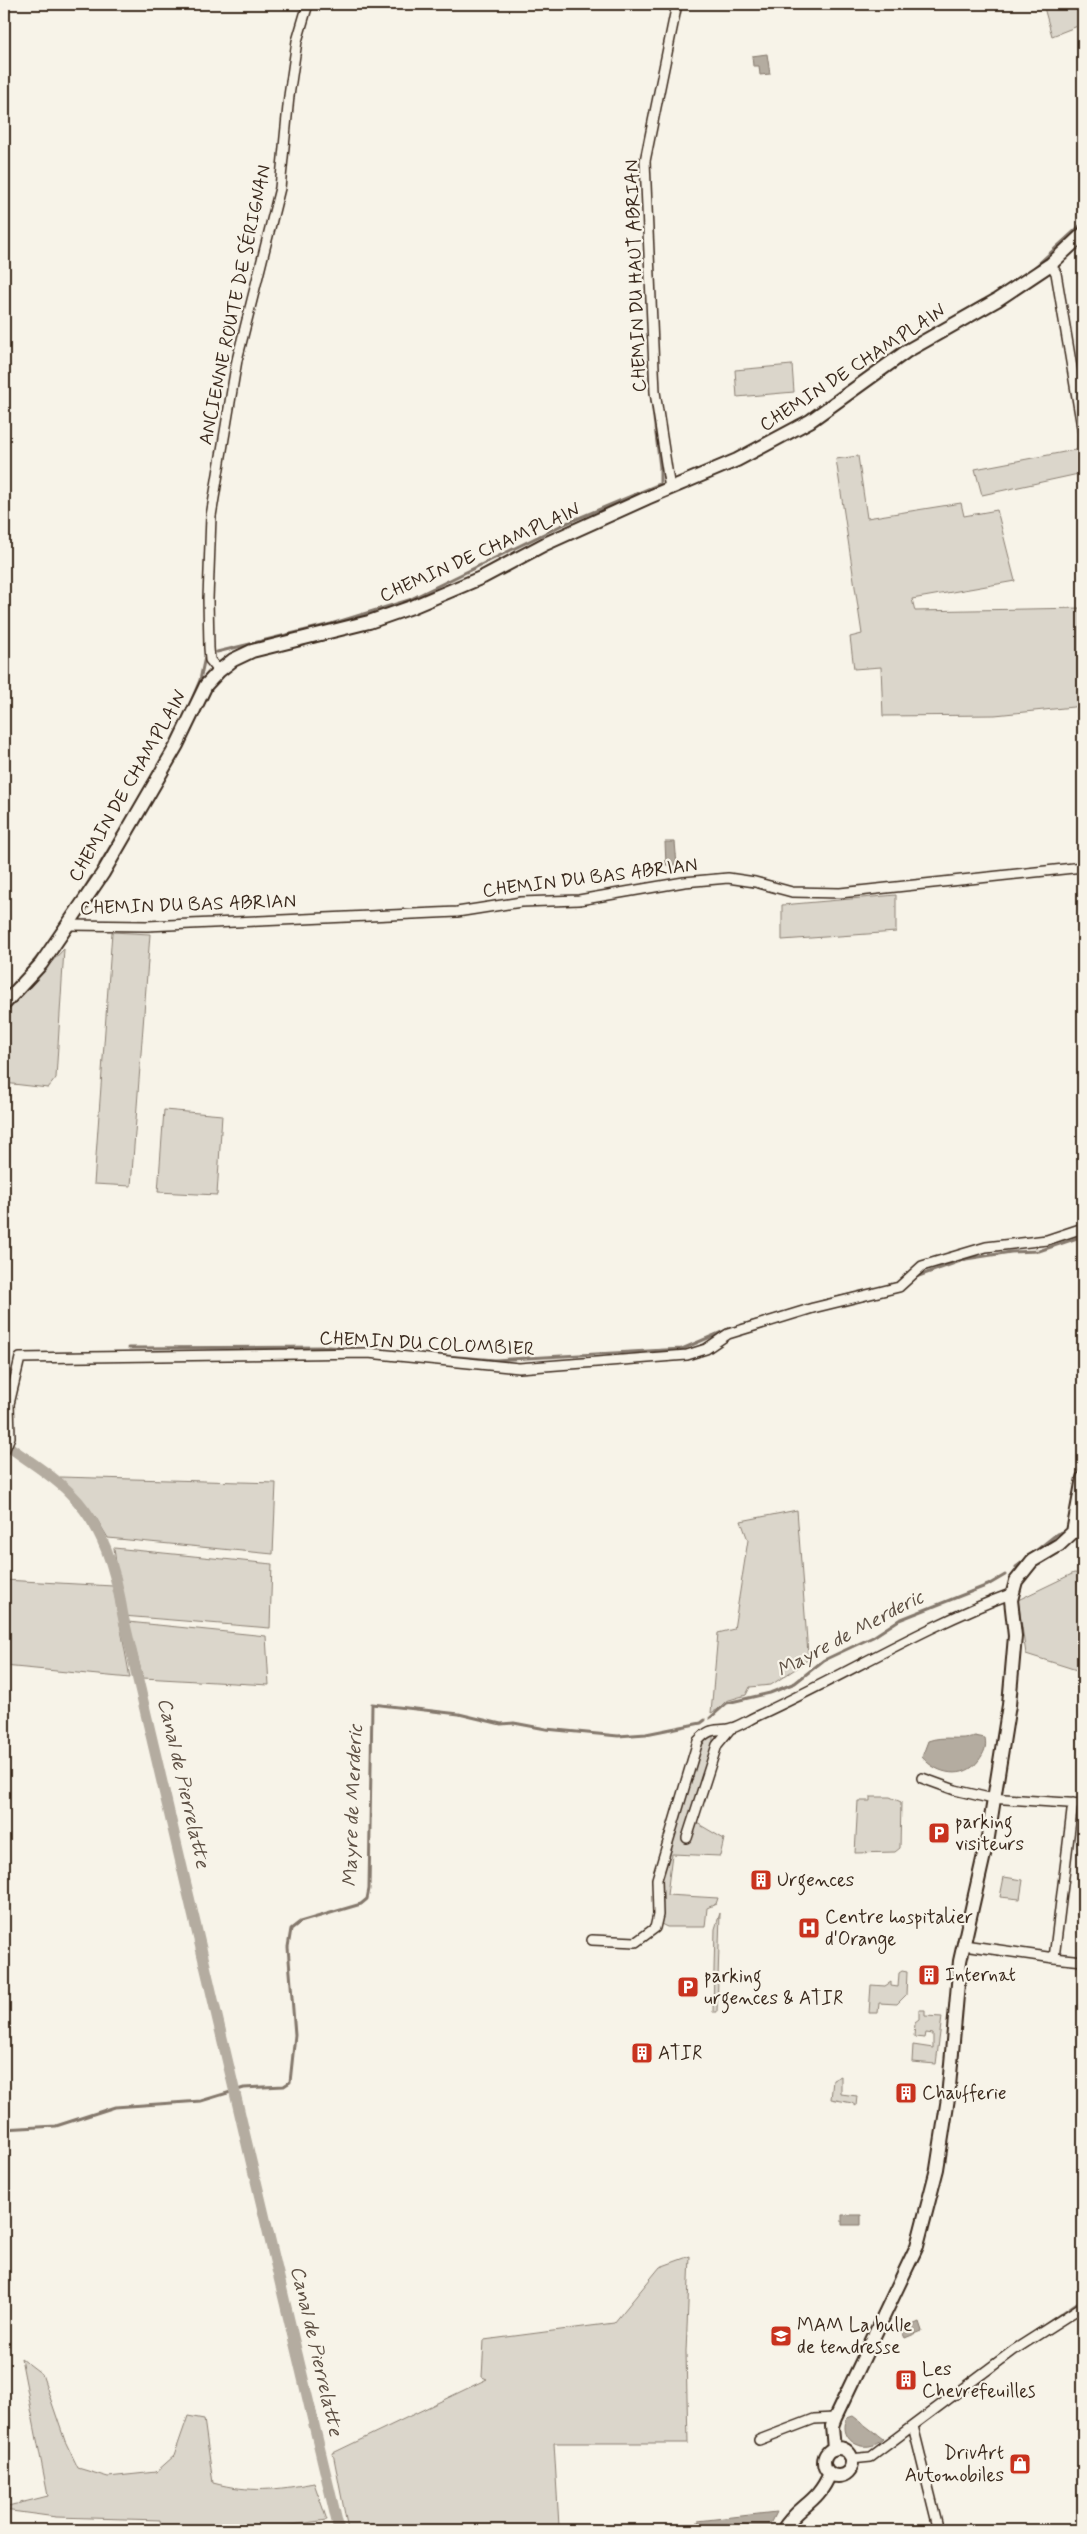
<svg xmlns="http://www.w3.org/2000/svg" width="1087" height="2534" viewBox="0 0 1087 2534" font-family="Mynerve,sans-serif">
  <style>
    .green { fill: #dbd6cb; stroke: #8b8074 }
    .water { fill: #b4aca0; stroke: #84786c }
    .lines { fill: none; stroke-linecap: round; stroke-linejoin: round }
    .stream { stroke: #84786c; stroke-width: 3 }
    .canal { stroke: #b4aca0; stroke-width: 11 }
    .street-casing { stroke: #3b2a1e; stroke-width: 12 }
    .secondary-casing { stroke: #3b2a1e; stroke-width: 16 }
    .street { stroke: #f7f3e8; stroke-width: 9 }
    .secondary { stroke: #f7f3e8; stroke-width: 12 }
    .labels { text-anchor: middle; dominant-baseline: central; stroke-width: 4.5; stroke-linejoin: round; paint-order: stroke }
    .street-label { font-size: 19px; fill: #3b2a1e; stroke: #f7f3e8 }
    .poi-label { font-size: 19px; fill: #3b2a1e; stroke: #f7f3e8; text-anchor: start }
    .water-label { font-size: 20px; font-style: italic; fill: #5f5145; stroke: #f7f3e8 }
  </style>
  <rect width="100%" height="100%" fill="#f7f3e8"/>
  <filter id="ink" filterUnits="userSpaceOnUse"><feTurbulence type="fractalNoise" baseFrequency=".02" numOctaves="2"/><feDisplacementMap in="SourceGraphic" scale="10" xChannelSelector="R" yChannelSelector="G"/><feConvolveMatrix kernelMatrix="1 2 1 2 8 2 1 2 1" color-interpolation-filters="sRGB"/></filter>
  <g filter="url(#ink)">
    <path class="green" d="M1043,4H1083V24L1052,36Z
      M792,365L794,392L737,397L735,370Z
      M1080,449L1083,473L982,495L975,469Z
      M858,456L867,518L961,503L964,516L997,510L1015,581L912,599L915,611L1083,608V706L995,715L883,716L881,667L854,669L850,637L862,634L836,459Z
      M896,895V932L782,940V905Z
      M112,932L150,934L131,1186L94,1184Z
      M64,949L56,1078L48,1088L4,1083V1012Z
      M164,1110L222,1115L217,1195L158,1192Z
      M60,1477L276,1483L273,1554L108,1538L95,1516Z
      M797,1510L808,1654L806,1662L771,1685L750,1687L746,1695L726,1701L717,1710L711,1713L718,1633L734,1629L748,1540L741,1521Z
      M114,1548L272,1564L270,1628L123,1616Z
      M1074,1573L1083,1574V1672L1026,1654L1018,1600Z
      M4,1580L113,1586L130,1678L4,1666Z
      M128,1622L266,1636L269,1685L143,1678Z
      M709,1734L713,1735V1740L690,1819L724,1839L720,1856L672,1854L667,1895L718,1898L716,1904L707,1908L705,1927H667L659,1923L658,1880L700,1742Z
      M870,1797H890L901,1802L900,1848L895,1852L855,1853L858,1801H870Z
      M1004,1877L1023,1880L1020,1899L1000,1897Z
      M720,1913L717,2012H713L715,1929Z
      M902,1971L907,1972L906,1995L897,2004L879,2003L878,2013H869L871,1985L885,1986L891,1982V1986L898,1987L899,1973Z
      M919,2010H925V2016L942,2017L936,2064L912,2062L913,2045L933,2048V2034L926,2033L925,2038L914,2037L915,2023L919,2020Z
      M841,2076V2094L857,2096L856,2106L852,2103L831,2099L833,2080Z
      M690,2256L686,2352L688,2443H554L559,2526L578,2530H348L333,2453L487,2379L482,2377L484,2340L614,2323L660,2267Z
      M21,2358L42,2374L65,2441L78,2468L108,2477L156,2472L174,2456L188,2416L204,2419L213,2483C251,2493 276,2490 314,2483L327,2520L257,2530H162L160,2520L56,2517L4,2510V2507L48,2496Z"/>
    <path class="water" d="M767,54L770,74L760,75L759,66H753L752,56Z
      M665,842H675L677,865H666Z
      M975,1736L985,1738C987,1747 984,1753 979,1760C965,1780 937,1775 922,1757L928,1741C944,1735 959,1741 975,1736Z
      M842,2215H861V2225H842Z
      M919,2322L922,2331L905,2338L901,2330Z
      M853,2416L883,2439C866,2456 837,2441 847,2418Z
      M776,2512L767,2530H699L698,2521Z"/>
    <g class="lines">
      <path class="stream" d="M1034,268L1083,223
        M923,335L982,301
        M649,361L650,383
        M796,421L805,417
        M217,652L331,624L409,600L562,525L660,484V467L651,394
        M190,704L200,680L205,657
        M100,864L118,834
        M77,901L92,876
        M29,968L39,955
        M913,1278L966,1259L1011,1252L1039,1251L1083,1236
        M823,1301L854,1294
        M129,1348L329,1347L359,1349
        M435,1355L495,1360L682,1349L729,1329L793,1310
        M1032,1554L1057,1534L1066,1531
        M1016,1567L1028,1558
        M710,1718L727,1703L770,1693L795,1683L824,1660L873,1637L899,1620L988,1585L1005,1575
        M4,2129L56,2126L115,2107L201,2101L244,2088L284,2086L290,2082L295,2035L288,1947L291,1929L300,1922L361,1904L367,1899L369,1889L372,1704L459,1714L501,1724L514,1723L546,1729L618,1736L646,1734L701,1723L705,1720
        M1036,2331L1083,2299
        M1040,2530L1083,2525"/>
      <path class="canal" d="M4,1443C25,1459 50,1473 69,1492C103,1525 116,1570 123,1616L254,2174
        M256,2181L339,2530"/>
      <g class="street-casing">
        <path id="street" d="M1051,264L1056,273L1083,433
          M670,489L655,392L645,161L677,4
          M219,671L210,660L209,648L208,599L211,516L237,360L280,188L289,96L297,41L308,4
          M68,925L147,926L457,912L521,902L579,900L684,882L728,878L755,882L792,892L840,893L1083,867
          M4,1451L10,1437L9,1404L20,1358L368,1353L519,1368L687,1355L706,1349L728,1334L813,1308L899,1287L922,1266L986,1247L1047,1240L1083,1228
          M1073,1532H1083
          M922,1778L955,1790L989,1798L1083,1804
          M687,1838L717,1745L731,1728
          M592,1940L636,1942L655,1928L658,1915L657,1879L698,1741C711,1726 716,1732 732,1728C741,1725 750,1719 759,1715C844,1676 924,1626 1013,1593
          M964,1945L1054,1958L1073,1803
          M1054,1958L1083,1961
          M913,2426L937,2523
          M759,2440L814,2419L835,2418
          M851,2459L871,2457L1014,2350L1083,2306"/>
      </g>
      <g class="secondary-casing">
        <path id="secondary" d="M4,1004L41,964L103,873L177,745L206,685L219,671L233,660L252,651L369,622L412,607L483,577L545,544L647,498L737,460L810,421L907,351L997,300L1051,264L1083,234
          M824 2462a14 14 0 1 1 28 0a14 14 0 1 1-28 0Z
          M834,2449L832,2426L835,2418L917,2246L937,2169L948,2098L960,1961L988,1837L1009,1705L1015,1636L1011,1600L1016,1581L1032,1561L1059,1545L1073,1532L1083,1478
          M783,2530C798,2505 818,2504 830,2473"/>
      </g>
      <use href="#street" class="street"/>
      <use href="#secondary" class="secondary"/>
    </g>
  </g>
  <defs>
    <g id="parking-square" transform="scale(1.125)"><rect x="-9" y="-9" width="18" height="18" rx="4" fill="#c8321e" stroke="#f7f3e8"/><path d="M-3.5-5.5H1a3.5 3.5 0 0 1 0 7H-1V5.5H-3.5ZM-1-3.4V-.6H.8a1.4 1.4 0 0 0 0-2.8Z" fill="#fff"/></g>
    <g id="building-square" transform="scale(1.125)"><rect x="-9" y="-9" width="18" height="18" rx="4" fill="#c8321e" stroke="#f7f3e8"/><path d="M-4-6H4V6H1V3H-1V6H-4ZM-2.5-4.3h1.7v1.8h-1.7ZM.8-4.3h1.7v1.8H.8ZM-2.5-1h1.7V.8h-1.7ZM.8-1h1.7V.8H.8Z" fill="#fff"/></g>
    <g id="hospital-square" transform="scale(1.125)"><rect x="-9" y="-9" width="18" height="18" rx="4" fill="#c8321e" stroke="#f7f3e8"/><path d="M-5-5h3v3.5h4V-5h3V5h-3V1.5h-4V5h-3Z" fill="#fff"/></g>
    <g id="school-square" transform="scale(1.125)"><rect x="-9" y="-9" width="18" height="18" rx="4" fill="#c8321e" stroke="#f7f3e8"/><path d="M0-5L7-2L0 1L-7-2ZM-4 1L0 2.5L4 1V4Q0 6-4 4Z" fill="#fff"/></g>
    <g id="shop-square" transform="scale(1.125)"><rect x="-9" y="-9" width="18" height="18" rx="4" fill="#c8321e" stroke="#f7f3e8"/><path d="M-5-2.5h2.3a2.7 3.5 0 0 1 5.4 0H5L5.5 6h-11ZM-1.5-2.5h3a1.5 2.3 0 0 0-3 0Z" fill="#fff"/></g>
  </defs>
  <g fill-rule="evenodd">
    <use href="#parking-square" x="939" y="1833"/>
    <use href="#building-square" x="761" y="1880"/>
    <use href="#hospital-square" x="809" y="1928"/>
    <use href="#building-square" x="929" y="1975"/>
    <use href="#parking-square" x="688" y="1987"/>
    <use href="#building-square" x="642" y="2053"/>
    <use href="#building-square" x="906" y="2093"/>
    <use href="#school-square" x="781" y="2336"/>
    <use href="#building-square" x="906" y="2380"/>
    <use href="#shop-square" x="1020" y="2464"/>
  </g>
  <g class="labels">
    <g class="street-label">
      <text transform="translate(636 276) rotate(-92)">CHEMIN DU HAUT ABRIAN</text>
      <text transform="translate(235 305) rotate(-78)">ANCIENNE ROUTE DE SÉRIGNAN</text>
      <text transform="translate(853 368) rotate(-33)">CHEMIN DE CHAMPLAIN</text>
      <text transform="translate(480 553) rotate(-24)">CHEMIN DE CHAMPLAIN</text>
      <text transform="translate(128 786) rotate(-60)">CHEMIN DE CHAMPLAIN</text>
      <text transform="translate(590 878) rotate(-7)">CHEMIN DU BAS ABRIAN</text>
      <text transform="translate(188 905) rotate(-2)">CHEMIN DU BAS ABRIAN</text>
      <text transform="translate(427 1344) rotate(3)">CHEMIN DU COLOMBIER</text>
    </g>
    <g class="poi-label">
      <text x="955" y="1822">parking<tspan x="955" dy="22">visiteurs</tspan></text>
      <text x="777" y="1880">Urgences</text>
      <text x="825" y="1917">Centre hospitalier<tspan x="825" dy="22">d'Orange</tspan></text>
      <text x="945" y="1975">Internat</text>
      <text x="704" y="1976">parking<tspan x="704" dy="22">urgences &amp; ATIR</tspan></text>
      <text x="658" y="2053">ATIR</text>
      <text x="922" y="2093">Chaufferie</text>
      <text x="797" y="2325">MAM La bulle<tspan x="797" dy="22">de tendresse</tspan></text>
      <text x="922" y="2369">Les<tspan x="922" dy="22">Chevrefeuilles</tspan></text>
      <text x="1004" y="2453" text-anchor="end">DrivArt<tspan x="1004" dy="22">Automobiles</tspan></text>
    </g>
    <g class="water-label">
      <text transform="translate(850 1634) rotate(-28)">Mayre de Merderic</text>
      <text transform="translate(183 1783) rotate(77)">Canal de Pierrelatte</text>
      <text transform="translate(353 1806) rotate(-88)">Mayre de Merderic</text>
      <text transform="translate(316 2351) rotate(77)">Canal de Pierrelatte</text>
    </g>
  </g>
  <rect width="1087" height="2534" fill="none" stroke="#f7f3e8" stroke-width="20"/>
  <rect x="10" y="10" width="1067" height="2514" fill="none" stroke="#3b2a1e" stroke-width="2" filter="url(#ink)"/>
</svg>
